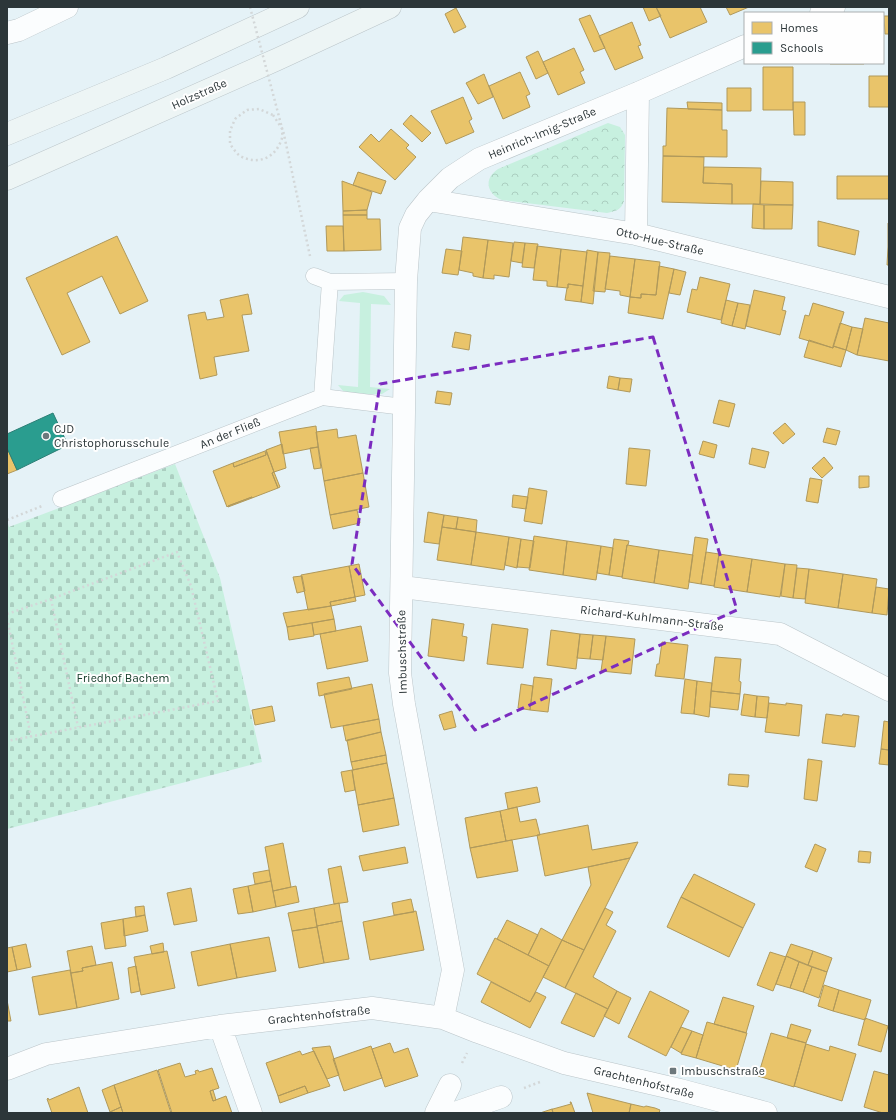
<svg xmlns="http://www.w3.org/2000/svg" width="896" height="1120" viewBox="0 0 896 1120" font-family="Karla,sans-serif">
  <style>
    .grass { fill: #c7f0df }
    .cemetery { fill: url(#cemetery-stones) }
    .park { fill: url(#park-crowns) }
    .homes { fill: #e9c46a; stroke: #b0995b }
    .schools { fill: #2a9d8f; stroke: #2b7e75 }
    .lines { fill: none; stroke-linecap: round; stroke-linejoin: round }
    .service-casing { stroke: #bbc5c9; stroke-width: 17 }
    .minor-casing { stroke: #bbc5c9; stroke-width: 23 }
    .secondary-casing { stroke: #bbc5c9; stroke-width: 23 }
    .path { stroke: #d3d7d8; stroke-width: 2.5; stroke-dasharray: 2 3; stroke-linecap: butt }
    .service { stroke: #fbfdfe; stroke-width: 16 }
    .minor { stroke: #fbfdfe; stroke-width: 22 }
    .secondary { stroke: #edf5f5; stroke-width: 22 }
    .path-bridge { stroke: #d3d7d8; stroke-width: 2.5; stroke-dasharray: 2 3; stroke-linecap: butt }
    .marked { fill: none; stroke: #7b2cbf; stroke-width: 3; stroke-dasharray: 8 5; stroke-linejoin: round }
    .poi-dot { fill: #6d787c; stroke: #fefefe; stroke-width: 1.5 }
    .labels { text-anchor: middle; dominant-baseline: central; stroke-width: 4; stroke-linejoin: round; paint-order: stroke }
    .street-label { font-size: 12px; fill: #2c3639; stroke: #fefefe }
    .poi-label { font-size: 12px; fill: #2c3639; stroke: #fefefe; text-anchor: start }
    .park-label { font-size: 12px; fill: #19402d; stroke: #fefefe }
  </style>
  <defs>
    <pattern id="cemetery-stones" width="16" height="16" patternUnits="userSpaceOnUse"><rect width="16" height="16" fill="#c7f0df"/><path d="M2 7V4a2 2 0 0 1 4 0v3zM10 15v-3a2 2 0 0 1 4 0v3z" fill="#abcec0"/></pattern>
    <pattern id="park-crowns" width="20" height="18" patternUnits="userSpaceOnUse"><rect width="20" height="18" fill="#c7f0df"/><path d="M2 6a3 3 0 1 1 6 0M12 15a3 3 0 1 1 6 0" fill="none" stroke="#abcec0"/></pattern>
  </defs>
  <rect width="100%" height="100%" fill="#e5f2f7"/>
  <path class="grass" d="M363,292L384,296L391,305L371,304L370,387L390,389L382,394H366L344,392L338,385L358,387L360,303L339,301L344,295Z"/>
  <path class="cemetery" d="M175,464L220,578L262,762L7,829V520L9,527Z"/>
  <path class="park" d="M608,123L620,127L625,135L624,201C621,210 616,211 607,213L502,200C487,194 483,179 498,169Z"/>
  <path class="homes" d="M643,7H656L661,16L649,21Z
    M656,7H700L707,22L670,38Z
    M726,7H749L730,15Z
    M456,8L466,27L454,33L445,14Z
    M590,15L605,48L594,52L579,19Z
    M884,16H889V34H885Z
    M632,22L641,45L638,46L643,58L615,70L599,36Z
    M574,48L584,70L580,72L585,83L558,95L543,62Z
    M538,51L548,73L536,79L526,57Z
    M830,63H864V64H830Z
    M763,67H793V110H763Z
    M520,72L530,94L526,96L530,107L503,119L489,86Z
    M484,74L493,97L478,104L466,83Z
    M869,76H889V107H869Z
    M727,88H751V111H727Z
    M463,97L472,119L469,121L474,132L446,144L431,111Z
    M687,102L722,103V110L688,109Z
    M793,102H805V135H794Z
    M667,108L722,110V130H727V157L663,156V146H666Z
    M411,115L431,133L422,142L403,124Z
    M391,129L409,145L406,148L416,157L395,180L359,147L371,134L379,142Z
    M663,156L704,157L703,183L732,184V204L662,202Z
    M704,167L761,168L760,204H732V184L703,183Z
    M358,172L386,181L381,194L353,185Z
    M837,176H889V199H837Z
    M342,181L372,192L367,210L343,211Z
    M761,181L793,182V205L760,204Z
    M753,204L764,205V229L752,228Z
    M764,205H793L792,229H764Z
    M367,210V215H343V211Z
    M343,215H367V219H380L381,250L344,251Z
    M818,221L859,231L855,255L818,246Z
    M888,223H889V247H888Z
    M326,226H343L344,251H327Z
    M117,236L148,301L120,314L102,276L67,293L90,342L62,355L26,278Z
    M463,237L488,240L483,278L473,276V273L459,270Z
    M488,240L513,243L509,277L494,275V279L483,278Z
    M514,242L525,243L522,263L511,261Z
    M525,243L538,244L534,268L522,267Z
    M537,246L561,249L557,287L547,286V281L533,280Z
    M888,247H889V265H887Z
    M446,249L462,251L458,275L442,273Z
    M561,249L587,252L583,286L568,284V288L557,287Z
    M587,250L598,252L593,304L581,302Z
    M598,252L610,253L605,292L593,291Z
    M610,256L635,259L630,297L620,295V291L605,289Z
    M635,259L660,262L656,295L641,294V298L630,297Z
    M659,266L674,269L663,319L628,313L630,297L641,298V294L656,295Z
    M674,269L686,272L680,295L669,293Z
    M700,277L730,284L721,320L687,312L692,289L697,290Z
    M568,284L583,286L581,302L565,300L567,288H568Z
    M754,290L785,297L782,310L786,311L780,335L746,326Z
    M248,294L252,314L242,315L249,351L214,357L217,375L200,379L188,315L205,312L207,320L224,317L220,300Z
    M726,300L738,303L732,326L721,323Z
    M738,303L750,305L745,329L732,326Z
    M813,303L844,312L833,348L799,338L805,315L809,316Z
    M865,318L889,323V361L857,355Z
    M840,323L852,327L846,350L833,346Z
    M852,327L863,329L857,355L846,350Z
    M455,332L471,335L469,350L452,347Z
    M809,340L833,348V346L846,350L841,367L804,357Z
    M609,376L620,378L618,390L607,388Z
    M620,378L632,379L630,392L618,390Z
    M437,391L452,393L450,405L435,403Z
    M719,400L735,404L729,427L713,423Z
    M785,423L795,434L783,444L773,433Z
    M316,426L318,447L283,454L279,432Z
    M827,428L840,431L836,445L823,442Z
    M337,429L338,438L356,435L363,473L324,481L316,432Z
    M703,441L717,445L714,458L699,454Z
    M282,444L286,468L274,472L266,450Z
    M318,447L321,468L314,469L310,448Z
    M7,448L17,470L7,474Z
    M629,448L650,450L646,486L626,484Z
    M752,448L769,452L765,468L749,464Z
    M266,450L274,472L272,473L278,488L252,498V497L228,506L227,507L213,471L233,463L234,467L266,455Z
    M265,451L266,455L234,467L233,463Z
    M824,457L833,468L822,478L812,468Z
    M274,472L280,487L278,488L272,473Z
    M363,473L369,507L330,515L324,481Z
    M859,476H869V487L859,488Z
    M810,478L822,480L818,503L806,501Z
    M529,488L547,491L542,524L524,521Z
    M513,495L528,497L526,509L512,507Z
    M252,497V498L228,507V506Z
    M357,510L360,523L333,529L330,515Z
    M428,512L444,515L439,544L424,542Z
    M444,515L458,517L456,529L442,527Z
    M458,517L477,520L476,532L456,529Z
    M442,527L476,532L471,565L437,560Z
    M476,532L509,537L504,570L471,565Z
    M534,536L567,541L563,575L529,570Z
    M509,537L521,539L517,568L505,565Z
    M695,537L708,539L701,584L689,582Z
    M521,539L534,541L530,568L517,567Z
    M614,539L629,541L628,545H627L622,577L609,575Z
    M567,541L601,546L596,580L563,575Z
    M627,545L659,550L654,583L622,578Z
    M601,546L613,548L609,575L597,573Z
    M659,550L693,555L688,589L654,583Z
    M706,552L719,554L714,586L701,584Z
    M719,554L752,559L747,592L714,587Z
    M752,559L785,564L780,597L747,592Z
    M359,564L365,595L355,597L349,566Z
    M785,564L797,565L793,598L781,596Z
    M349,566L355,597L330,602L331,606L308,610L301,575Z
    M797,568L809,569L805,599L793,598Z
    M809,569L843,574L838,608L805,603Z
    M843,574L877,579L872,613L838,608Z
    M302,576L305,591L297,593L293,577Z
    M876,587L889,589L887,615L872,613Z
    M355,597L356,601L331,606L330,602Z
    M331,606L334,619L287,627L283,613Z
    M334,619L336,631L314,635L312,623Z
    M432,619L464,624L462,636L467,637L464,661L428,656Z
    M312,623L314,636L289,640L287,627Z
    M492,624L528,629L523,668L487,664Z
    M361,626L368,661L327,669L320,634Z
    M551,630L580,634L576,669L547,665Z
    M580,634L593,635L590,659L577,658Z
    M593,635L606,636L603,660L590,659Z
    M606,636L635,639L631,674L601,671Z
    M662,642L688,645L684,679L655,676L657,664H659Z
    M715,657L741,659L739,681L741,682L740,694L711,691Z
    M349,677L352,689L319,696L317,683Z
    M534,677L552,679L548,712L530,710Z
    M685,679L697,681L694,714L681,713Z
    M697,681L712,683L709,717L694,714Z
    M372,684L379,719L331,728L324,694Z
    M521,684L533,686L530,710L518,708Z
    M711,691L740,694L738,710L710,707Z
    M744,694L757,696L755,717L741,715Z
    M757,696L769,697L767,718L755,717Z
    M769,703L786,705V703L802,705L799,736L765,732Z
    M272,706L275,721L255,725L252,710Z
    M452,711L456,727L444,730L439,715Z
    M826,714L842,716L843,714L859,716L855,747L822,743Z
    M379,719L381,732L346,741L343,726Z
    M884,721L889,722V750L881,749Z
    M381,732L386,755L351,762L347,740Z
    M881,749L889,750V765L879,764Z
    M386,755L387,763L353,770L351,762Z
    M808,759L822,761L817,801L804,799Z
    M387,763L394,798L358,805L352,770Z
    M352,770L355,790L345,792L341,772Z
    M729,774L749,775L748,787L728,785Z
    M537,787L540,802L508,809L505,793Z
    M394,798L399,825L363,832L358,805Z
    M517,807L520,822L536,819L540,835L506,841L500,811Z
    M500,811L506,841L470,848L465,818Z
    M588,825L592,850L638,842L630,858L545,876L537,835Z
    M512,840L518,871L477,878L470,848Z
    M283,843L291,887L273,891L265,847Z
    M815,844L826,849L817,872L805,867Z
    M405,847L408,863L363,871L359,856Z
    M859,851L871,852L870,863L858,862Z
    M630,858L584,950L562,940L591,885L588,867Z
    M341,866L348,902L334,904L328,869Z
    M269,870L271,881L255,884L253,873Z
    M694,874L755,904L743,928L681,897Z
    M271,881L276,907L253,912L248,886Z
    M248,886L253,912L238,914L233,889Z
    M296,886L299,902L276,907L273,891Z
    M191,888L197,921L174,925L167,893Z
    M681,897L743,928L729,957L667,927Z
    M411,899L414,912L394,915L392,903Z
    M339,903L342,921L317,926L314,908Z
    M144,906L145,915L136,917L135,907Z
    M314,908L317,927L292,931L288,913Z
    M605,908L613,912L606,925L616,931L593,977L617,991L608,1009L565,988Z
    M416,911L424,950L370,960L363,922Z
    M145,915L148,931L124,936L123,919Z
    M123,919L126,946L105,949L101,923Z
    M507,920L538,935L528,955L497,939Z
    M342,921L349,959L324,963L317,926Z
    M317,927L324,963L299,968L292,931Z
    M541,928L562,940L549,966L528,955Z
    M269,937L276,971L237,978L230,944Z
    M495,938L549,966L530,1002L477,974Z
    M562,940L584,950L565,988L543,977Z
    M163,943L164,952L152,954L150,946Z
    M26,944L31,967L17,970L12,947Z
    M230,944L237,978L198,986L191,952Z
    M791,944L813,951L808,965L786,956Z
    M92,946L96,965L82,968L83,971L71,973L67,951Z
    M12,947L17,970L7,972V948Z
    M167,951L175,988L141,995L134,957Z
    M813,951L832,958L827,972L808,965Z
    M770,952L786,957L773,991L757,985Z
    M786,956L799,962L790,988L776,984Z
    M112,962L119,999L77,1008L71,973L83,971L82,968Z
    M799,962L812,967L803,992L790,988Z
    M136,966L140,991L131,993L128,968Z
    M812,967L827,972L819,998L803,992Z
    M70,970L77,1008L39,1015L32,977Z
    M491,982L530,1002L536,992L546,997L530,1028L481,1002Z
    M824,985L839,990L833,1011L818,1006Z
    M839,990L871,1000L865,1020L833,1011Z
    M617,991L631,998L619,1024L604,1016Z
    M650,991L689,1011L666,1056L628,1037Z
    M576,993L608,1009L594,1037L561,1023Z
    M723,997L754,1006L746,1033L714,1024Z
    M7,1000L11,1021H7Z
    M865,1018L888,1026L881,1052L858,1045Z
    M707,1022L747,1033L736,1070L696,1058Z
    M791,1024L811,1030L806,1043L787,1038Z
    M681,1027L692,1031L681,1053L671,1047Z
    M692,1031L703,1035L696,1058L681,1054Z
    M771,1033L806,1043L794,1087L758,1076Z
    M390,1043L394,1053L408,1048L418,1076L385,1087L372,1049Z
    M806,1044L829,1051L830,1046L856,1054L842,1101L794,1086Z
    M330,1046L339,1075L327,1079L312,1048Z
    M371,1046L382,1078L344,1091L333,1059Z
    M300,1051L302,1055L314,1051L330,1086L308,1093L305,1086L278,1096L266,1063Z
    M180,1063L185,1077L196,1074L195,1071L198,1070L199,1072L212,1068L219,1088L210,1091L213,1101L226,1096L232,1113H172L158,1070Z
    M157,1070L171,1113H123L114,1085Z
    M874,1071L889,1075V1113H883L864,1107Z
    M114,1085L121,1107L110,1112L102,1090Z
    M305,1086L308,1093L280,1103L278,1096Z
    M79,1087L88,1113H52L47,1099L48,1098L49,1100Z
    M213,1090L216,1100L213,1101L210,1091Z
    M587,1093L631,1104L629,1113H593Z
    M570,1102H571L575,1113H553L552,1109H553L571,1104Z
    M631,1104L644,1107L646,1106L655,1108L660,1110L659,1113H629Z
    M121,1107L123,1113H111L110,1112Z
    M552,1109L553,1113H540Z"/>
  <path class="schools" d="M53,413L68,445L17,470L7,448V434Z"/>
  <g class="lines">
    <g class="service-casing">
      <path id="service" d="M314,276L330,282L406,281
        M322,397L330,282
        M61,499L322,397L404,407"/>
    </g>
    <g class="minor-casing">
      <path id="minor" d="M821,13L834,7
        M7,33L19,30L67,7
        M428,200L636,234L889,297
        M636,234L638,93
        M402,587L780,634L889,690
        M443,1018L453,970L404,704L400,673L406,281L410,228L416,215L428,200L450,178L479,159L638,93L745,46
        M220,1026L251,1113
        M7,1069L46,1054L220,1026L372,1008L443,1018L478,1032L564,1063L680,1090L766,1113
        M436,1113L450,1085
        M455,1113L501,1097"/>
    </g>
    <g class="secondary-casing">
      <path id="secondary" d="M7,134L166,68L298,7
        M7,179L278,59L390,7"/>
    </g>
    <path class="path" d="M273,115L283,130L310,256
      M7,520L42,506
      M51,599L78,727
      M7,614L51,599L177,552L191,586L218,701L7,741
      M7,618L31,737
      M462,1063L467,1053
      M524,1088L540,1082"/>
    <use href="#service" class="service"/>
    <use href="#minor" class="minor"/>
    <use href="#secondary" class="secondary"/>
    <path class="path-bridge" d="M250,7L282,128C282,132 283,137 281,141C274,159 257,165 240,156C236,153 233,148 230,144V131L235,119L247,110L259,109L273,115"/>
  </g>
  <path class="marked" d="M653,337L737,610L475,730L352,564L380,384Z"/>
  <g class="poi-dot">
    <circle cx="46" cy="436" r="4"/>
    <rect x="669" y="1067" width="8" height="8" rx="2"/>
  </g>
  <g class="labels">
    <g class="street-label">
      <text transform="translate(199 94) rotate(-24)">Holzstraße</text>
      <text transform="translate(542 133) rotate(-23)">Heinrich-Imig-Straße</text>
      <text transform="translate(660 241) rotate(13)">Otto-Hue-Straße</text>
      <text transform="translate(230 433) rotate(-22)">An der Fließ</text>
      <text transform="translate(652 618) rotate(7)">Richard-Kuhlmann-Straße</text>
      <text transform="translate(402 652) rotate(-91)">Imbuschstraße</text>
      <text transform="translate(319 1015) rotate(-6)">Grachtenhofstraße</text>
      <text transform="translate(644 1082) rotate(14)">Grachtenhofstraße</text>
    </g>
    <g class="poi-label">
      <text x="54" y="429">CJD<tspan x="54" dy="14">Christophorusschule</tspan></text>
      <text x="681" y="1071">Imbuschstraße</text>
    </g>
    <g class="park-label">
      <text x="123" y="678">Friedhof Bachem</text>
    </g>
  </g>
  <rect width="896" height="1120" fill="none" stroke="#2c3639" stroke-width="16"/>
  <rect x="744" y="12" width="140" height="52" fill="#fefefe" stroke="#aaaeaf"/>
  <rect x="752" y="22" width="20" height="12" fill="#e9c46a" stroke="#aaaeaf"/>
  <text x="780" y="32" font-size="12" fill="#2c3639">Homes</text>
  <rect x="752" y="42" width="20" height="12" fill="#2a9d8f" stroke="#aaaeaf"/>
  <text x="780" y="52" font-size="12" fill="#2c3639">Schools</text>
</svg>
